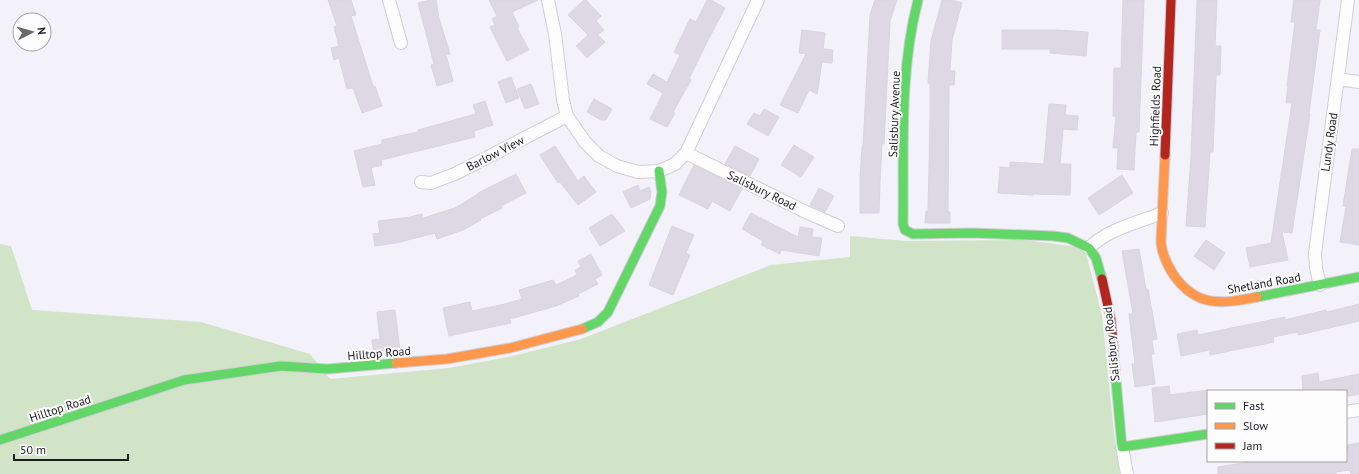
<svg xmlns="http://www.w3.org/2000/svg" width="1359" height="474" viewBox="0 0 1359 474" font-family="'PT Sans',sans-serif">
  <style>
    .green { fill: #d1e4c7 }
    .building { fill: #dcd9e5; stroke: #d7d5dd }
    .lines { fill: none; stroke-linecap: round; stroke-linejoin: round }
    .street-casing { stroke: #d0ced6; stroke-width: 14 }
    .fast-casing { stroke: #d0ced6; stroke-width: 11 }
    .slow-casing { stroke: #d0ced6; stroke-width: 11 }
    .jam-casing { stroke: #d0ced6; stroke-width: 11 }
    .street { stroke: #fdfdfe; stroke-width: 12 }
    .fast { stroke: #63d668; stroke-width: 9 }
    .slow { stroke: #ff974d; stroke-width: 9 }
    .jam { stroke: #b3261e; stroke-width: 9 }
    .labels { text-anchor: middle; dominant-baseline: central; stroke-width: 4; stroke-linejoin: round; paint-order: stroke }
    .street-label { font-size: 12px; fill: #1e1c23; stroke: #fdfdfd }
  </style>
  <rect width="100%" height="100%" fill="#f3f1fa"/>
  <path class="green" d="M850,236L906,241L1025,240L1070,246L1085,250L1102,315L1115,443L1120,474H0V244L11,246L32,310L201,322L310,354L330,379L449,368L513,356L581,339L771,265L850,257Z"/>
  <path class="building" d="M328,0H351L356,15L351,16L373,86H375L382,106L362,113L353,88L347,89L339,58L334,60L331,48L339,46L334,27L337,26Z
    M431,0H436L439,18L450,54L446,55L453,81L437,86L431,65L434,64L418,3Z
    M489,0H538L512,12L519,27L517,28L529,50L507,61L490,27L495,25L492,19L497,16Z
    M584,0H586L601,16L596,21L604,30L598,35L605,42L587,58L576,46L588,35L568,15Z
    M707,0H711L725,8L707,42L689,79L691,80L673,112L675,113L667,127L650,119L663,93L647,84L653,74L667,82L680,55L674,52L690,19L696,22Z
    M875,0H897L890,21L884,144H882L880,182L879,213H860V176L862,147H863L870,15Z
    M942,0H952L962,3L952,40L950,71H955L954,85H949L948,212H950V223H925L926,211H928L930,118V84L928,83L931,41Z
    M1123,0H1144L1139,132H1136L1134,170L1117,169L1118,148H1113L1116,116H1113L1114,68H1121Z
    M1197,0H1217L1215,46H1221L1220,75H1216L1213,152H1210L1205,227L1186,226L1191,157Z
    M1294,0H1320L1316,30H1320L1309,113L1310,114L1292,233L1282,232L1288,260L1250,267L1246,248L1271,243L1292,103H1286L1288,86H1287L1295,22H1291Z
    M802,30L825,33L823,49L833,50L832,63L822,62L817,94L809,90L798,113L780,105L806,54L799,53Z
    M1002,30H1056L1088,32L1086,56L1050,53V49H1002Z
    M511,77L519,98L506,103L498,82Z
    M531,84L539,104L525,109L517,89Z
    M594,99L612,109L606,120H601L587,112Z
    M485,101L493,125L474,131L475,137L381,160L382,165L371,168L375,185L363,187L354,151L382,144V140L418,132V130L476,114L473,105Z
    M1049,104L1066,105L1065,115L1078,116L1077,130L1063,129L1060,164H1071L1070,195L1033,194V195L998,193L1000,167L1010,168V162L1044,164Z
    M764,109L779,117L768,136L747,124L754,113L760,116Z
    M794,145L814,157L801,177L781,165Z
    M555,146L578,181L584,176L596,192L578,205L560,182L558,183L540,155Z
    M735,146L759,159L750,176L725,164Z
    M1352,149H1359V245L1340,242L1346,207L1343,206Z
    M694,165L742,189L730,211L712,201L708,209L679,195Z
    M516,174L526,193L501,206L502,208L480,219L481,220L463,230L437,239L435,233L396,243L375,246L373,234L380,233L378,221L410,217L422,214L423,218L455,208L478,194V193Z
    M1122,175L1133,193L1099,215L1088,198Z
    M638,185L640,191L649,187L651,192L650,199L631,208L623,192Z
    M819,188L834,196L825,212L810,205Z
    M751,213L798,237L800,227L813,229L812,237L822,238L819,256L781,250L780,254L761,245L763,241L742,229Z
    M612,214L625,231L600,246L589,228Z
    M672,226L694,235L686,253L690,255L673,295L649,285Z
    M1206,240L1225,253L1214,270L1194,256Z
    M1139,249L1146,289H1148L1157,339L1152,340L1154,354H1151L1155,384L1135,387L1132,364H1135L1129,314H1133L1122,251Z
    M591,254L602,275L595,279L598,284L578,294L579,296L556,306L510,319L511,323L449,336L443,308L470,302L472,311L505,304L522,299L519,290L553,280L556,285L577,275L575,270L581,267L578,261Z
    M1359,304V321L1299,335L1298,332L1273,337L1274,342L1210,355L1209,350L1181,356L1177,334L1197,330L1198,335L1285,317V320L1326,310L1327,312Z
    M395,310L400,352L374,355L372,340L380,339L377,312Z
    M1318,373L1319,382L1359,374V394L1348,396L1347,389L1334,391H1303L1302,376Z
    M1169,386L1170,395L1208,390V414L1155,422L1152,388Z
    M1359,443V474H1351L1350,470L1336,472V474H1218V467L1255,461H1349L1347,445Z"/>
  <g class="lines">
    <g class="street-casing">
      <path id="street" d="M389,0L401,43
        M548,0L555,34L563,100L567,116L585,142L599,156L617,166L638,172L659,171L675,164L686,153L758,0
        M1338,79L1359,82
        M686,153L808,213L838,226
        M421,182L431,183L457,173L567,116
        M1089,248C1108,229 1137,223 1162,213
        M1320,285L1316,268L1315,253L1348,0
        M1346,412L1359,410
        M1122,447L1127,474"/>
    </g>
    <g class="fast-casing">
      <path id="fast" d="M918,0C899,72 904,150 903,224L905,230L913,234L973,233L1053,236L1068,238L1089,248L1096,258L1102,279
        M1257,297L1359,277
        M582,329L598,322L608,312L660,206L662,192L659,171
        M1115,370L1122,447L1208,434
        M0,440L184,380L281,366L328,369L396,363"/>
    </g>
    <g class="slow-casing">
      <path id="slow" d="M1165,155C1164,175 1163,196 1162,216C1162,225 1161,234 1161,243C1162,253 1168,266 1173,274C1196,308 1222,304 1257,297
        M396,363L447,359L510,348L582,329"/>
    </g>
    <g class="jam-casing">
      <path id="jam" d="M1165,155L1171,0
        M1102,279L1111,320L1115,370"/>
    </g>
    <use href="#street" class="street"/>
    <use href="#fast" class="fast"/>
    <use href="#slow" class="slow"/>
    <use href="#jam" class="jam"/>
  </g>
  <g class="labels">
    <g class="street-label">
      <text transform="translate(1155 106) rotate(-88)">Highfields Road</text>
      <text transform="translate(894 114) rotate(-88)">Salisbury Avenue</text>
      <text transform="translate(1329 142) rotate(-82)">Lundy Road</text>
      <text transform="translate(495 153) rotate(-27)">Barlow View</text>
      <text transform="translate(762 190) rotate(26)">Salisbury Road</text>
      <text transform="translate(1264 283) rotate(-10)">Shetland Road</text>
      <text transform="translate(1111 344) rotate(-96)">Salisbury Road</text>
      <text transform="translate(379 353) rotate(-5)">Hilltop Road</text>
      <text transform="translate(60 408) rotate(-18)">Hilltop Road</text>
    </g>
  </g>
  <rect x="1207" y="390" width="140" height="72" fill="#fdfdfd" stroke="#a4a3a6"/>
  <rect x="1215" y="403" width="20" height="6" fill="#63d668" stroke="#a4a3a6"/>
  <text x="1243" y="410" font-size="12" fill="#1e1c23">Fast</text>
  <rect x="1215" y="423" width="20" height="6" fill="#ff974d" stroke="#a4a3a6"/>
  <text x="1243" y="430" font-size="12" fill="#1e1c23">Slow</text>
  <rect x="1215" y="443" width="20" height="6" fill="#b3261e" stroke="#a4a3a6"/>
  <text x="1243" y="450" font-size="12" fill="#1e1c23">Jam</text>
  <g transform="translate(32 32) rotate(84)"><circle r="19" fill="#fdfdfd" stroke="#a4a3a6"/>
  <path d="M0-3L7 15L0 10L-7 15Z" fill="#69676e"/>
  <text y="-6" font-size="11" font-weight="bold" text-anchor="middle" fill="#1e1c23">N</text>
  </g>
  <path d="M14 454v6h114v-6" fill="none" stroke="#1e1c23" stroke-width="2"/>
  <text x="20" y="454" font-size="12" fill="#1e1c23" stroke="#fdfdfd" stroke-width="3" paint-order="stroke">50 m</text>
</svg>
